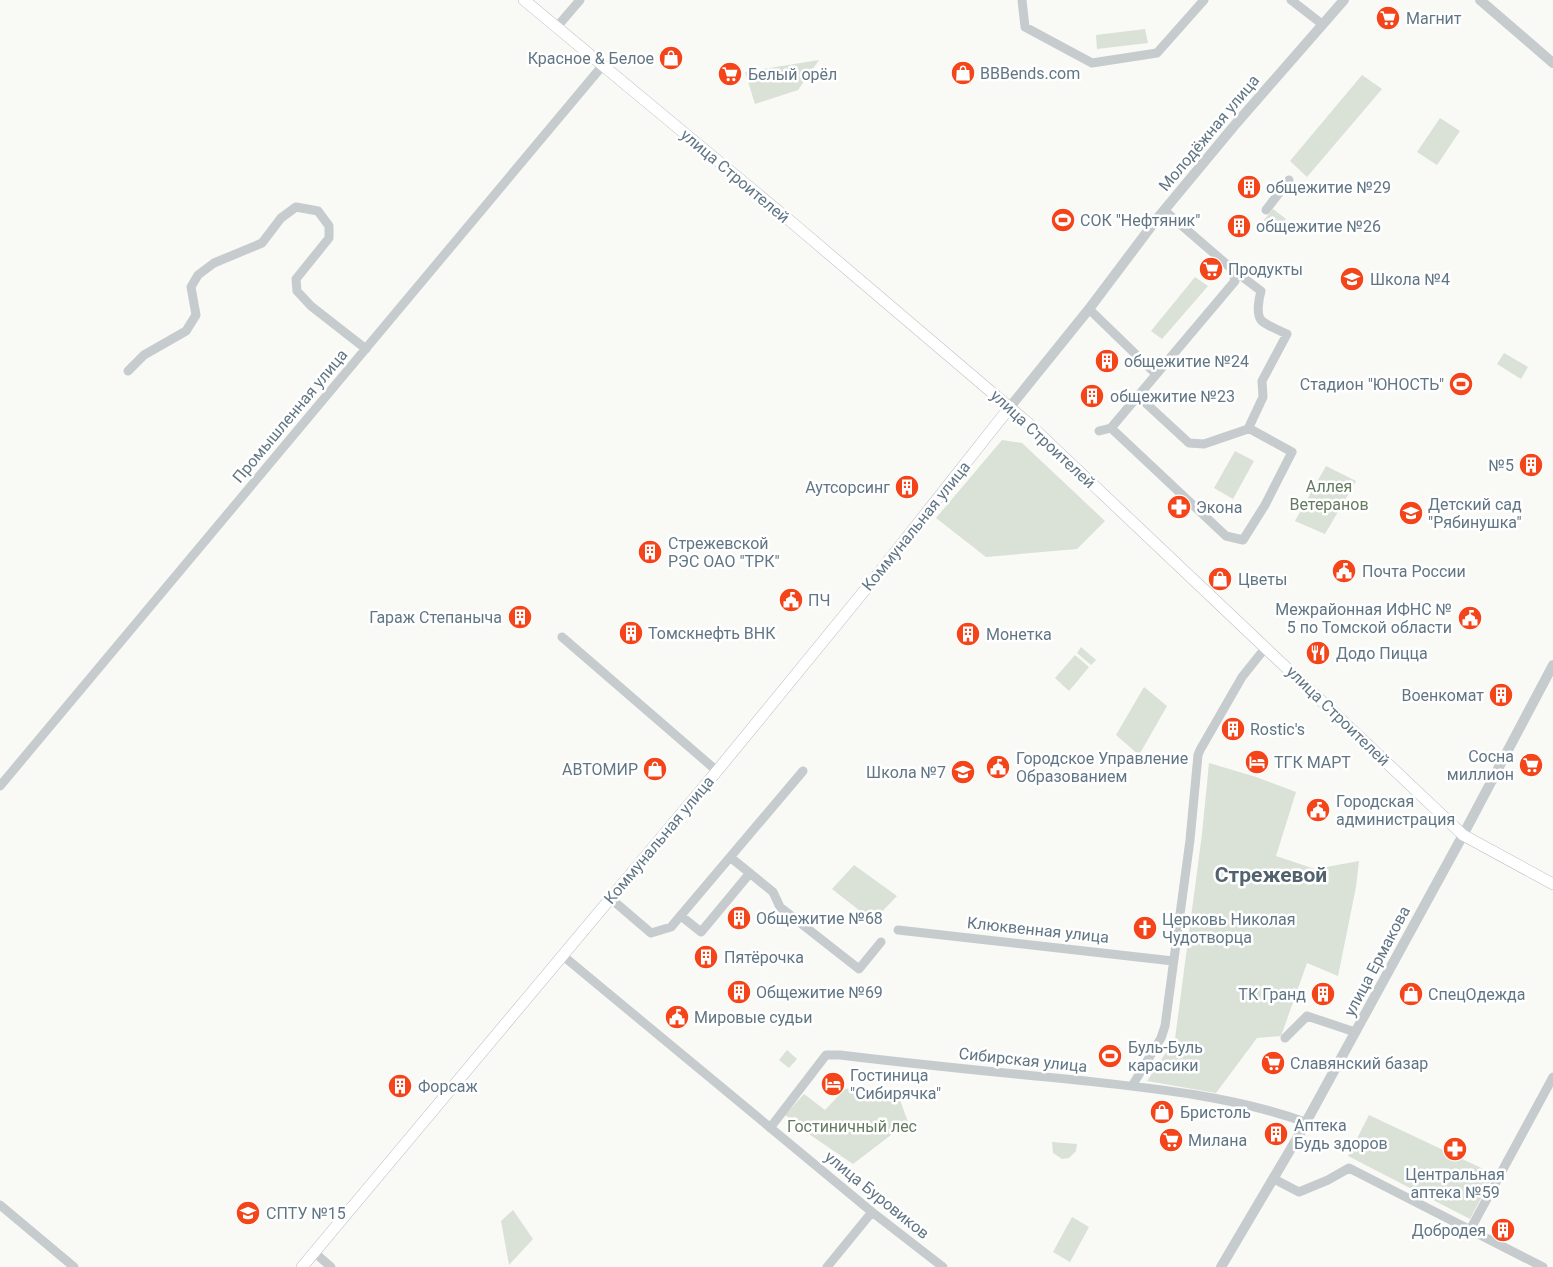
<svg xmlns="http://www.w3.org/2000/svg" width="1553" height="1267" viewBox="0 0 1553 1267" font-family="Roboto,sans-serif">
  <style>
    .green { fill: #dae1d6 }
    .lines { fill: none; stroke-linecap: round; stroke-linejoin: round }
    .secondary-casing { stroke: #b8bec3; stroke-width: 12 }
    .minor { stroke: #c6cbce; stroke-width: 9 }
    .tertiary { stroke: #c6cbce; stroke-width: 10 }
    .secondary { stroke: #fff; stroke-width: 11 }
    .labels { text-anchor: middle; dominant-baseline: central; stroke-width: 5; stroke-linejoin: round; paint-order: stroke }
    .poi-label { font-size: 16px; fill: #617684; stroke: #fff; text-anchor: start }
    .street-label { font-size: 16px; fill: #617684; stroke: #fff }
    .park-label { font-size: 16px; fill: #667a60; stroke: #fff }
    .district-label { font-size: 21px; font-weight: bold; fill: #53636e; stroke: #fff }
  </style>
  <rect width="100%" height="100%" fill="#f9f9f6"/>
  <path class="green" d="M1145,29L1148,43L1097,49L1096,35Z
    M819,60L798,90L755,104L745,72Z
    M1362,75L1382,89L1307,177L1290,161Z
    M1440,118L1460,131L1437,165L1417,152Z
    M1273,209L1286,219L1274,234L1264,220Z
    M1195,277L1208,286L1162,339L1151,331Z
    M1504,353L1528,367L1521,379L1497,364Z
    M1002,440L1022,443L1105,521L1077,549L986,557L936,518Z
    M1235,451L1254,461L1233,499L1214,488Z
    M1326,466L1356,481L1325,534L1295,521Z
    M1081,647L1096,660L1091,665L1077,653Z
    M1075,655L1089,667L1069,691L1055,678Z
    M1144,687L1167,706L1139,755L1116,735Z
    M1209,763L1256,777L1296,792L1276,856L1315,869L1359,861L1356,887L1338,976L1307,963L1281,1036L1257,1038L1216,1093L1147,1081L1175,1039L1202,834Z
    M854,865L897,896L873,921L832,889Z
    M1103,1045L1120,1047L1117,1067L1101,1065Z
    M787,1050L797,1059L789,1068L779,1060Z
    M856,1087L859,1095L900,1100L908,1122L853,1164L806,1132L785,1115L804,1094L825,1110L845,1089Z
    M1369,1115L1494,1174L1470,1219L1348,1156Z
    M1052,1142L1077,1144L1076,1151L1069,1158L1062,1159L1053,1153Z
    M513,1210L533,1239L509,1265L501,1221Z
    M1072,1217L1089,1227L1070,1262L1053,1252Z"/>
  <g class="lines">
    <g class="secondary-casing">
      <path id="secondary" d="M524,0L795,225L1029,424L1463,835L1553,884
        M302,1267L717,771L878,574L1010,407"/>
    </g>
    <path class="minor" d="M1022,0L1025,27L1092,63L1157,53L1204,0
      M1291,0L1322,24
      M556,28L580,0
      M1266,210L1289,180
      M1232,269L1261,291C1259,298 1256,314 1261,320C1265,325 1281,331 1287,334L1262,381L1263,397L1248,429
      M1089,309L1156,374
      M128,371L144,355L186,331L196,315L191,287L198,275L214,263L262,243L281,218L296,207L318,211L329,226V238L296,279L297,291L311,306L366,349
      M1138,396L1189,443L1204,444L1248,429L1252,430L1292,452L1265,505L1243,540L1226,536L1111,428L1235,281L1232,269L1165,211
      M1099,431L1111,428
      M562,637L717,771
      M0,786L603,65
      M730,857L773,892L780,907L859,969L881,942
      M610,898L651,933L671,927L803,771
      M681,916L701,932L750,873
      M898,930L1173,961
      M562,955L872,1212L943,1267
      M1285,1038L1307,1016L1355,1032
      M1132,1086L1161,1038L1165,1026L1190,840L1198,755L1200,750L1242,677L1266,647
      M770,1128L826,1055H840C922,1065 1004,1073 1086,1081C1160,1089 1235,1097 1305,1122
      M1274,1179L1299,1192L1328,1180L1349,1168L1543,1267
      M0,1205L74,1267
      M1470,1230L1553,1077
      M314,1252L331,1267
      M827,1267L872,1212"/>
    <path class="tertiary" d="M1480,0L1553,63
      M1010,407L1089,309L1156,220L1234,126L1344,0
      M1221,1267L1299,1135L1463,835L1553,665"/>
    <use href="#secondary" class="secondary"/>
  </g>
  <defs>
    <g id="supermarket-disc" transform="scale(1.25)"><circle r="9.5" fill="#f4441a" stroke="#fff"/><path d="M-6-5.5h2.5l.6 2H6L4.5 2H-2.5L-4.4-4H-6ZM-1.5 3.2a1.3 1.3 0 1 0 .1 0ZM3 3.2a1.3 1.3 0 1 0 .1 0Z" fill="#fff"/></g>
    <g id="shop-disc" transform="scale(1.25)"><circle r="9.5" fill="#f4441a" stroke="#fff"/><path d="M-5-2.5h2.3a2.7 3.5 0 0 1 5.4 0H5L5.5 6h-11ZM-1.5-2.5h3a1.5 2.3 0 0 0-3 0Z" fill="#fff"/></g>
    <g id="building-disc" transform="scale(1.25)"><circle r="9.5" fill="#f4441a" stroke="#fff"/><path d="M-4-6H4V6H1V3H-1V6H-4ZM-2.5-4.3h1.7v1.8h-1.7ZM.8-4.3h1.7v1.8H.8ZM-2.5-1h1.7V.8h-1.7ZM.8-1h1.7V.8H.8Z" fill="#fff"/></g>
    <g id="stadium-disc" transform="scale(1.25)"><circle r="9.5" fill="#f4441a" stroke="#fff"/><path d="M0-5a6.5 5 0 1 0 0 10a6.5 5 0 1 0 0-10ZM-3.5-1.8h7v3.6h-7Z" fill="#fff"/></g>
    <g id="school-disc" transform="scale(1.25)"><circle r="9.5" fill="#f4441a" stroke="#fff"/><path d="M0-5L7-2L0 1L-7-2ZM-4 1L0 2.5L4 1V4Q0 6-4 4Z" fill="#fff"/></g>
    <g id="pharmacy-disc" transform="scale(1.25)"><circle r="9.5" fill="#f4441a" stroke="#fff"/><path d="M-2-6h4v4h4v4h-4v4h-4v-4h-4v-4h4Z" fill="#fff"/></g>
    <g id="civic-disc" transform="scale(1.25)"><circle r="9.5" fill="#f4441a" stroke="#fff"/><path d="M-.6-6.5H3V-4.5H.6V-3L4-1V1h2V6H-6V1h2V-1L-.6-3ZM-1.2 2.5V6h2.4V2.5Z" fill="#fff"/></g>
    <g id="restaurant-disc" transform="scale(1.25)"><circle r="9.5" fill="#f4441a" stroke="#fff"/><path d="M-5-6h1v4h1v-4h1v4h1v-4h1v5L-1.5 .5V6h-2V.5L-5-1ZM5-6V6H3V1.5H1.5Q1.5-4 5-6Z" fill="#fff"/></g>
    <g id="hotel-disc" transform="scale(1.25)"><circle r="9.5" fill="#f4441a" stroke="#fff"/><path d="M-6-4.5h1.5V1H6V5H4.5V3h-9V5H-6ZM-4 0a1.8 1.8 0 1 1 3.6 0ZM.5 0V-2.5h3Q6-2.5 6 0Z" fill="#fff"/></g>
    <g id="church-disc" transform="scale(1.25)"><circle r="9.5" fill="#f4441a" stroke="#fff"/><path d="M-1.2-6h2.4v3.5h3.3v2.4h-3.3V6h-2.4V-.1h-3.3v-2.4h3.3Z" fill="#fff"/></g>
    <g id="university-disc" transform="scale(1.25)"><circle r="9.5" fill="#f4441a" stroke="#fff"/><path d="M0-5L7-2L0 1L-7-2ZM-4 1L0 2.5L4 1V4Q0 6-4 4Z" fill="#fff"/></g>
  </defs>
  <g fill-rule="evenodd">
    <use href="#supermarket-disc" x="1388" y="18"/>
    <use href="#shop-disc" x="671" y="58"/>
    <use href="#shop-disc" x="963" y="73"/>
    <use href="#supermarket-disc" x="730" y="74"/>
    <use href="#building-disc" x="1249" y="187"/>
    <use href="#stadium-disc" x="1063" y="220"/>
    <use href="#building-disc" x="1239" y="226"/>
    <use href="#supermarket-disc" x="1211" y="269"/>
    <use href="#school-disc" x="1352" y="279"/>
    <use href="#building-disc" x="1107" y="361"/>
    <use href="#stadium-disc" x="1461" y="384"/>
    <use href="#building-disc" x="1092" y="396"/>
    <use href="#building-disc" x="1531" y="465"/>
    <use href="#building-disc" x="907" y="487"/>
    <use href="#pharmacy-disc" x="1179" y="507"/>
    <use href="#school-disc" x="1411" y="513"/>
    <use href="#building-disc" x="650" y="552"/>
    <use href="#civic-disc" x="1344" y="571"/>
    <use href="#shop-disc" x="1220" y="579"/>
    <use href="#civic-disc" x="791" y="600"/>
    <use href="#building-disc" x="520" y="617"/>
    <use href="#civic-disc" x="1470" y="618"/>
    <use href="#building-disc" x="631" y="633"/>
    <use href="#building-disc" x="968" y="634"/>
    <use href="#restaurant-disc" x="1318" y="653"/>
    <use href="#building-disc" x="1501" y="695"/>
    <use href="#building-disc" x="1233" y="729"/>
    <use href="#hotel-disc" x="1257" y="762"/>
    <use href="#supermarket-disc" x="1531" y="765"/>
    <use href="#civic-disc" x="998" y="767"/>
    <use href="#shop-disc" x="655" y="769"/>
    <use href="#school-disc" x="963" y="772"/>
    <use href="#civic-disc" x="1318" y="810"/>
    <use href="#building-disc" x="739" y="918"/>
    <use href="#church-disc" x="1145" y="928"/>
    <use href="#building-disc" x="706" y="957"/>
    <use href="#building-disc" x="739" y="992"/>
    <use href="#building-disc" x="1323" y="994"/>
    <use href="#shop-disc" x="1411" y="994"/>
    <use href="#civic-disc" x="677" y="1017"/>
    <use href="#stadium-disc" x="1110" y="1056"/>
    <use href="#supermarket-disc" x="1273" y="1063"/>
    <use href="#hotel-disc" x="833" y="1084"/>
    <use href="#building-disc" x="400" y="1086"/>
    <use href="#shop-disc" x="1162" y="1112"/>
    <use href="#building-disc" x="1276" y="1134"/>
    <use href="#supermarket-disc" x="1171" y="1140"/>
    <use href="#pharmacy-disc" x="1455" y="1149"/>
    <use href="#university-disc" x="248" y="1213"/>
    <use href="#building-disc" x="1503" y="1230"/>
  </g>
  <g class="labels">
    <g class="poi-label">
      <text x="1406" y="18">Магнит</text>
      <text x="654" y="58" text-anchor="end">Красное &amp; Белое</text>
      <text x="980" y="73">BBBends.com</text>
      <text x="748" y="74">Белый орёл</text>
      <text x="1266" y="187">общежитие №29</text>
      <text x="1080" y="220">СОК "Нефтяник"</text>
      <text x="1256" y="226">общежитие №26</text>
      <text x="1228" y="269">Продукты</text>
      <text x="1370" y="279">Школа №4</text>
      <text x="1124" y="361">общежитие №24</text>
      <text x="1444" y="384" text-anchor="end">Стадион "ЮНОСТЬ"</text>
      <text x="1110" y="396">общежитие №23</text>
      <text x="1514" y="465" text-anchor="end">№5</text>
      <text x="890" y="487" text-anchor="end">Аутсорсинг</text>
      <text x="1428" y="504">Детский сад<tspan x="1428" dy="18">"Рябинушка"</tspan></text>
      <text x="1196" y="507">Экона</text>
      <text x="668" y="543">Стрежевской<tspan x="668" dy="18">РЭС ОАО "ТРК"</tspan></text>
      <text x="1362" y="571">Почта России</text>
      <text x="1238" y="579">Цветы</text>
      <text x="808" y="600">ПЧ</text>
      <text x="1452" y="609" text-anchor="end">Межрайонная ИФНС №<tspan x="1452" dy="18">5 по Томской области</tspan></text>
      <text x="502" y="617" text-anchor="end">Гараж Степаныча</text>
      <text x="648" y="633">Томскнефть ВНК</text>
      <text x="986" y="634">Монетка</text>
      <text x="1336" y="653">Додо Пицца</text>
      <text x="1484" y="695" text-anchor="end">Военкомат</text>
      <text x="1250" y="729">Rostic's</text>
      <text x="1514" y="756" text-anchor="end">Сосна<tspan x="1514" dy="18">миллион</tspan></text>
      <text x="1016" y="758">Городское Управление<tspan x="1016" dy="18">Образованием</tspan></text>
      <text x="1274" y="762">ТГК МАРТ</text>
      <text x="638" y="769" text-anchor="end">АВТОМИР</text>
      <text x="946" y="772" text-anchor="end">Школа №7</text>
      <text x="1336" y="801">Городская<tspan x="1336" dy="18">администрация</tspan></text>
      <text x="756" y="918">Общежитие №68</text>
      <text x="1162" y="919">Церковь Николая<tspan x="1162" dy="18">Чудотворца</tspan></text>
      <text x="724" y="957">Пятёрочка</text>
      <text x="756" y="992">Общежитие №69</text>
      <text x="1306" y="994" text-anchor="end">ТК Гранд</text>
      <text x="1428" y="994">СпецОдежда</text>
      <text x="694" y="1017">Мировые судьи</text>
      <text x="1128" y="1047">Буль-Буль<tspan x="1128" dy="18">карасики</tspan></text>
      <text x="1290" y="1063">Славянский базар</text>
      <text x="850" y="1075">Гостиница<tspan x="850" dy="18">"Сибирячка"</tspan></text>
      <text x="418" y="1086">Форсаж</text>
      <text x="1180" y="1112">Бристоль</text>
      <text x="1294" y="1125">Аптека<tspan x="1294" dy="18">Будь здоров</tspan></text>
      <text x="1188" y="1140">Милана</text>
      <text x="1455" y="1174" text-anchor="middle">Центральная<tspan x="1455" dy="18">аптека №59</tspan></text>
      <text x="266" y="1213">СПТУ №15</text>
      <text x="1486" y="1230" text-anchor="end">Добродея</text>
    </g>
    <g class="street-label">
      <text transform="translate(1209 133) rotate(-50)">Молодёжная улица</text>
      <text transform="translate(735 176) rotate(40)">улица Строителей</text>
      <text transform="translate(290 416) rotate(-50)">Промышленная улица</text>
      <text transform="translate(1043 439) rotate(43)">улица Строителей</text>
      <text transform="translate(916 526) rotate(-51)">Коммунальная улица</text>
      <text transform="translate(1338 716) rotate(44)">улица Строителей</text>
      <text transform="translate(659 840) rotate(-50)">Коммунальная улица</text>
      <text transform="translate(1038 930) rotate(6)">Клюквенная улица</text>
      <text transform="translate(1377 961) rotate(-62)">улица Ермакова</text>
      <text transform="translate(1023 1060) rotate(6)">Сибирская улица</text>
      <text transform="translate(877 1195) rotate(39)">улица Буровиков</text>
    </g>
    <g class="park-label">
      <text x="1329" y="486">Аллея<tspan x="1329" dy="18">Ветеранов</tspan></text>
      <text x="852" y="1126">Гостиничный лес</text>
    </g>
    <g class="district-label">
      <text x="1271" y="875">Стрежевой</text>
    </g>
  </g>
</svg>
